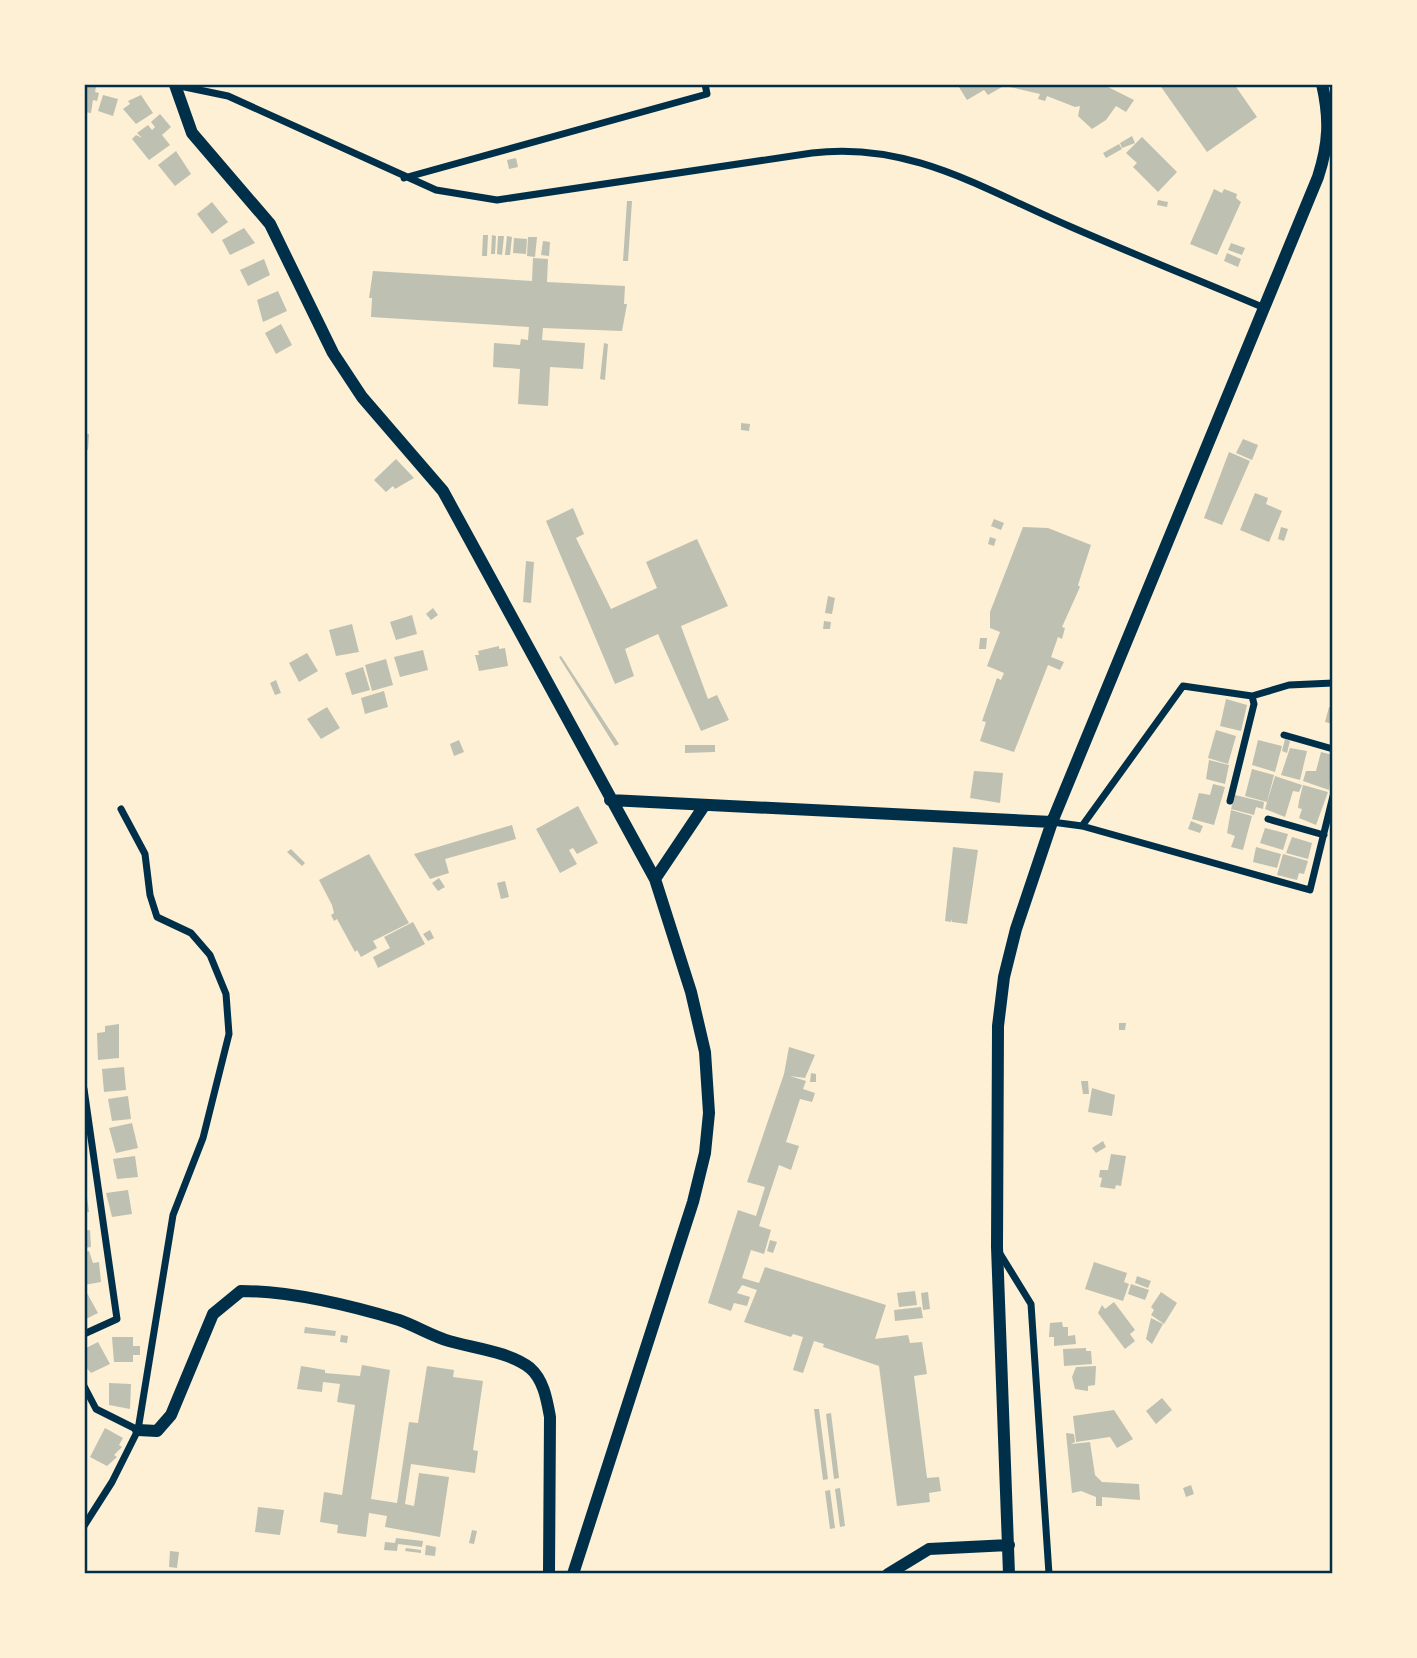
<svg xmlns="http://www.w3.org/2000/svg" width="1417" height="1658" viewBox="0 0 1417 1658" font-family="'Asap Condensed',sans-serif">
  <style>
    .building { fill: #bec0b2 }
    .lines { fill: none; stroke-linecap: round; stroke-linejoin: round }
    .minor { stroke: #003049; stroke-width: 7 }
    .tertiary { stroke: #003049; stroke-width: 12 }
    .neatline { fill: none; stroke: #003049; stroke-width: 2.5 }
  </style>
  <rect width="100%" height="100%" fill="#fdf0d5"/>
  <path class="building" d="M957,84H1000L1002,87L988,95L984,90L967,100Z
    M1011,84H1102L1134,100L1126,112L1116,106L1106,120L1092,129L1078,116L1080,106L1075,107L1047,96L1045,101L1038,99L1040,94L1010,87Z
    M1159,84H1234L1257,117L1207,152Z
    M84,85L96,87L95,92L99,93L97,101L93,100L91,113L84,112Z
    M103,95L118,99L113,116L98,111Z
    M141,95L153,113L136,124L123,109L130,104L128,101Z
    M160,114L171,127L162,135L170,145L149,160L132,139L136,135L142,138L137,133L148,125L152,130L155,127L151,122Z
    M1132,136L1135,143L1122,148L1120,143Z
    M1142,137L1177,172L1158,192L1133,167L1137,163L1126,153Z
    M1119,144L1122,149L1106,158L1103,153Z
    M176,151L191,174L175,186L158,165Z
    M516,158L518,167L509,169L507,160Z
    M1214,189L1222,193L1224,189L1237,194L1236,198L1241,202L1217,255L1190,244Z
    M1158,200L1168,202L1167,207L1157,205Z
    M627,201H632L628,261H623Z
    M212,202L228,222L212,234L197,214Z
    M244,228L255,243L230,255L222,240Z
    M483,235H488L487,256H482Z
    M492,235L496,236L495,254H491Z
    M498,236H504L502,255L497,254Z
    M507,236L512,237L510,255H505Z
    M528,237H537L535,257L527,256Z
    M514,238L527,239L526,254L513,253Z
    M543,241L550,242L549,256L541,255Z
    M1231,243L1245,248L1242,255L1228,250Z
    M1227,253L1241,259L1238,267L1224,261Z
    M533,258L548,259L547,282L625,286L624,304H627L622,331L543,328L542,340L585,343L583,369L550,367L548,406L518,404L520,369L493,367L494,343L520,345L521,339L528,340L529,327L371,317L372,298H369L373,271L532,281Z
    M264,259L270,275L248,286L240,270Z
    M278,291L287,311L263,322L257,300Z
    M281,324L292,345L276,354L265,333Z
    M604,343L608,344L605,380L600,379Z
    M741,423L750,424L749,431L741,430Z
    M84,434H89L88,450H84Z
    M1243,439L1258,445L1252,460L1236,453Z
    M1229,452L1250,461L1222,525L1204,518Z
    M396,459L414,478L395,489L393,486L386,492L374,480Z
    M1255,493L1268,498L1266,504L1282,511L1269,542L1240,530Z
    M573,508L584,534L576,538L611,609L657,588L646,562L697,539L728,606L681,626L708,699L717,695L729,720L701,731L658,634L625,649L634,676L615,684L546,521Z
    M994,519L1004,523L1001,530L991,526Z
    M1023,527L1048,528L1091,545L1078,585L1080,587L1062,627L1065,628L1062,639L1058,637L1051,657L1064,662L1060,670L1048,665L1014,752L980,741L986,722L982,721L997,678L1001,680L1004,673L987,666L1000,632L990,628V612Z
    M1281,527L1288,529L1284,541L1278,539Z
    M990,537L996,539L994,546L988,544Z
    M526,561L534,562L531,603L523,602Z
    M828,596L835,598L832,614L825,613Z
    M433,608L438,615L431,620L426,614Z
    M412,615L417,634L396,640L390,622Z
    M824,621L831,622L830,629H823Z
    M352,624L359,652L336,656L329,630Z
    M980,638H987L986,649H979Z
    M499,646V649L505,648L508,666L479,671L475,655H479L478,651Z
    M423,650L428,670L400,677L394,657Z
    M307,653L318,671L299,682L289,663Z
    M561,656L619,744L615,746L559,657Z
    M386,659L393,685L372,691L365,665Z
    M363,667L370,690L352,695L345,673Z
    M276,680L281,693L275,695L270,683Z
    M384,691L388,707L365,714L361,698Z
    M1226,699L1247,705L1241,731L1220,726Z
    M327,707L340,728L321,739L307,719Z
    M1329,707L1333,708V724L1325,722Z
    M1216,730L1236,736L1228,764L1208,758Z
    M1285,739L1290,741L1287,753L1282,751Z
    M459,740L464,752L454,756L450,744Z
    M1258,740L1282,746L1275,772L1252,765Z
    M685,745H715V752L685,753Z
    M1290,748L1307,751L1300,780L1281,775Z
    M1321,752L1333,755L1329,790L1303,781L1306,771H1316Z
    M1209,760L1229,765L1225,784L1206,779Z
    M1252,769L1274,775L1267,802L1245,796Z
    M974,771L1003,773L1000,803L970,798Z
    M1275,776L1302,785L1299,792L1293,791L1285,817L1265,809Z
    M1213,784L1225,787L1214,825L1192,819L1199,793L1210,795Z
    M1303,785L1328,792L1316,825L1299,818L1302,809L1298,808L1299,801Z
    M1235,795L1264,802L1263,809L1256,807L1254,815L1231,809Z
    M578,806L598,843L577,854L573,848L569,850L577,864L560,873L536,829Z
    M1231,810L1252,816L1243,850L1231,847L1235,836L1227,833Z
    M1191,821L1203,826L1200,833L1188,829Z
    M512,825L516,839L445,859L449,873L430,879L414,854Z
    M1265,828L1288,834L1283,850L1260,843Z
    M1292,837L1312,843L1308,859L1286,853Z
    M953,847L978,850L967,924L952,922L951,919V922L945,921Z
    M1256,847L1281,854L1277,868L1253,862Z
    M291,849L305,863L302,866L287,852Z
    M369,854L409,923L373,941L377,948L361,957L357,950L355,952L337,919L334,921L331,915L334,913L332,905L319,880Z
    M1283,854L1308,861L1304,874L1299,873L1297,880L1277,875Z
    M439,878L445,887L438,891L432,883Z
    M505,881L509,897L501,899L497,883Z
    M413,922L425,944L378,968L373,957L390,948L384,937Z
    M430,930L434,938L428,941L423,934Z
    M1119,1023H1126L1125,1030H1119Z
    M119,1024V1058L98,1060L97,1033L105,1032V1026Z
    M789,1047L815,1055L805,1078L790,1076L806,1081L803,1089L815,1093L812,1102L800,1099L786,1142L799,1146L791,1170L779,1165L759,1226L771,1230L764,1254L751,1250L742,1278L759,1283L765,1267L886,1305L875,1339L908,1335L910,1343L922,1342L927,1374L914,1376L927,1478L939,1477L941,1491L929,1493L930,1502L897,1506L879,1366L823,1347L824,1344L814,1341L803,1373L793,1370L803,1337L793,1334L791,1337L744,1322L757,1290L742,1285L737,1293L750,1297L747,1306L734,1303L731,1311L708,1303L738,1210L756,1216L765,1187L747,1182L784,1074Z
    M124,1067L126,1090L104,1092L102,1069Z
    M811,1073L816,1074V1082H810Z
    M1081,1081H1088L1089,1094H1083Z
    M1092,1088L1115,1095L1112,1116L1088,1112Z
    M128,1096L131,1119L112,1121L108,1099Z
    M132,1123L138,1148L116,1153L109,1128Z
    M1103,1141L1106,1147L1096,1153L1092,1148Z
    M1111,1154L1126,1156L1121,1186L1116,1185L1115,1189L1100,1187L1102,1178L1099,1177L1100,1170H1108Z
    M135,1156L138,1177L117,1179L113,1159Z
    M86,1190L89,1212H84V1191Z
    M128,1190L132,1214L112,1217L106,1193Z
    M90,1230L91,1247L84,1248V1231Z
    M770,1240L777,1242L773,1253L767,1251Z
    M89,1251L93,1263L99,1262L101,1282L84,1285V1252Z
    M1094,1262L1127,1273L1124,1282L1129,1284L1123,1301L1085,1289Z
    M1137,1276L1151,1281L1148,1288L1135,1283Z
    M1131,1284L1149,1290L1145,1300L1128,1294Z
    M915,1291L917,1305L899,1307L897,1293Z
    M928,1292L930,1309L923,1310L921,1293Z
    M1161,1292L1177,1303L1164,1324L1151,1315L1154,1310L1151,1307Z
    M87,1293L98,1313L84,1320V1294Z
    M1114,1302L1135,1330L1130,1334L1135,1341L1125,1349L1098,1313L1102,1305L1105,1309Z
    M921,1307L923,1318L895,1321L894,1310Z
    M1151,1318L1163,1324L1152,1344L1146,1339Z
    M1062,1322L1063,1327H1068V1336L1075,1335L1076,1344L1054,1346V1337H1049L1050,1323Z
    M305,1327L336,1331L335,1336L304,1333Z
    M341,1335L348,1336L347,1343L340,1342Z
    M112,1337H133V1346H140V1355H133V1362H114Z
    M98,1342L110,1364L91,1373L84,1365V1349Z
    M1086,1348V1351H1091L1092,1364L1064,1366L1063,1349Z
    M362,1365L390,1370L371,1499L397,1503L409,1422L418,1423L427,1366L454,1370L453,1377L483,1381L473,1450L478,1451L475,1473L411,1464L405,1504L414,1506L419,1473L449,1477L440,1537L385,1527L387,1516L369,1513L366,1537L337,1533L338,1525L320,1522L324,1492L342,1495L355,1405L337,1402L340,1384L323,1382L322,1392L297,1389L301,1366L325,1370V1373L360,1376Z
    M1096,1366L1095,1385L1088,1386V1391L1075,1389L1072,1377L1076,1367Z
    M109,1383L131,1384L130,1409L109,1405Z
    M1162,1398L1172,1410L1156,1424L1146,1411Z
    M814,1409H819L828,1479L823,1480Z
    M1114,1410L1133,1439L1117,1448L1110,1437L1076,1442L1073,1416Z
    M831,1413L839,1478L834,1479L826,1414Z
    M105,1428L123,1438L119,1445L122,1447L114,1455L117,1457L107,1466L90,1457Z
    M1066,1433L1074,1434L1075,1442L1071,1444L1090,1442L1095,1475L1102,1482L1139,1484L1140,1500L1102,1497V1506H1096V1497L1081,1491L1072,1493Z
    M1191,1485L1194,1494L1186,1497L1183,1488Z
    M840,1488L845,1526L840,1527L835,1489Z
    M830,1490L835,1528L830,1529L825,1491Z
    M258,1507L284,1510L280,1535L255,1532Z
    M472,1530L477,1531L474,1544L469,1543Z
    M396,1538L423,1541L422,1547L398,1544L397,1551L384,1550L385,1542L395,1543Z
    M426,1545L436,1547L435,1556L425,1555Z
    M406,1548L421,1550V1553L405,1551Z
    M170,1551L179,1552L177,1568L169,1567Z"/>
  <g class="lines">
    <path class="minor" d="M175,85L228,96L436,190L497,200L812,153C910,141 983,189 1069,226C1133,254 1198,280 1262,307
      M404,178L707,94L705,84
      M1284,735L1333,749
      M1230,801L1254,704L1252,696
      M1268,819L1324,835
      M1052,822L1082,826L1310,890L1333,796
      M1082,826L1183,686L1252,696L1289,685L1333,683
      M84,1089L117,1319L84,1334
      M999,1252L1031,1304L1049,1574
      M84,1386L96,1409L138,1430
      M84,1526L112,1482L138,1430L173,1215L203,1138L229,1034L226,994L210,955L191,933L157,917L150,895L145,854L121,809"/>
    <path class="tertiary" d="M175,85L192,133L270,224L333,353L362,397L443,491L655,879L691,992L705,1052L709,1113L705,1153L693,1202L573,1574
      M610,800L1052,822
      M655,879L704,806
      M138,1430L157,1431L171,1415L213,1314L241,1291C293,1291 349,1305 399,1320C416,1326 432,1336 449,1341C473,1348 510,1352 530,1368C544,1380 547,1401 550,1417L549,1574
      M888,1574L929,1549L1009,1545
      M1009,1574L997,1247L998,1026L1004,977L1016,929L1052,822L1318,177C1329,143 1330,119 1322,84"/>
  </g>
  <rect width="1417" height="1658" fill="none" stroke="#fdf0d5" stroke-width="172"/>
  <rect x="86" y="86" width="1245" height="1486" class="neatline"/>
</svg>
